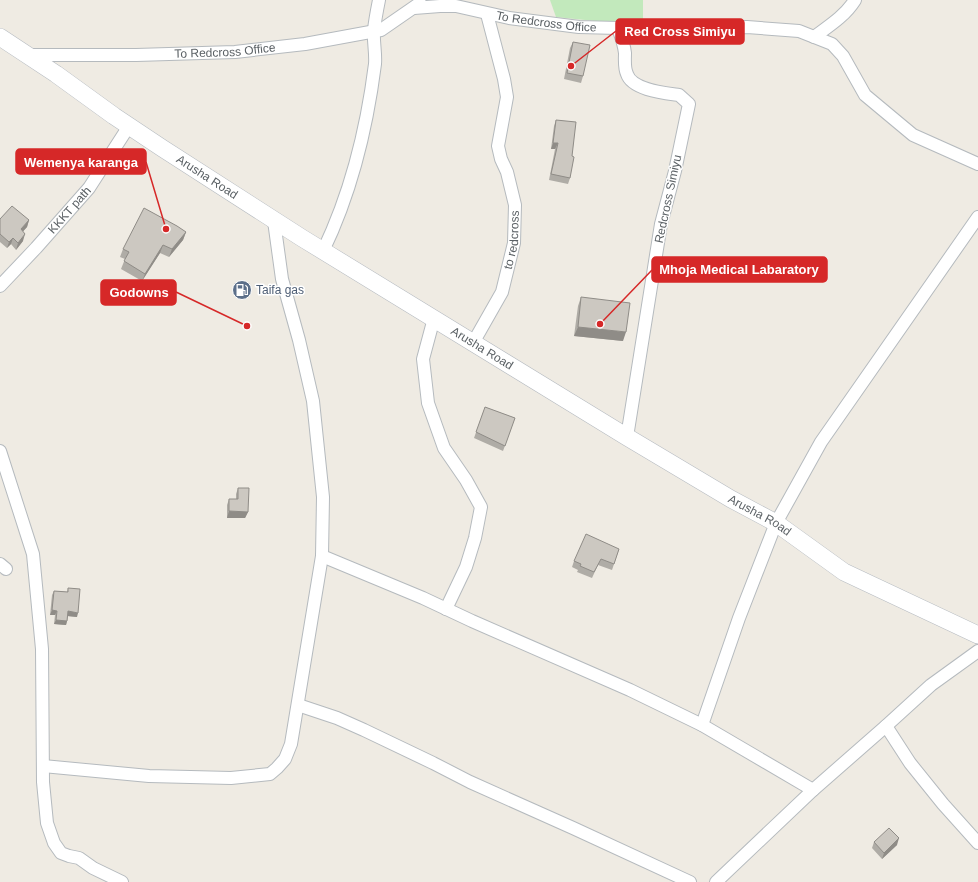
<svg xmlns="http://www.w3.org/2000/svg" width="978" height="882" viewBox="0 0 978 882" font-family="Helvetica,sans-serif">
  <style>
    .green { fill: #c2e9bc }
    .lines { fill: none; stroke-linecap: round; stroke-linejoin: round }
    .minor-casing { stroke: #b5babe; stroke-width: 14 }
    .secondary-casing { stroke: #b6bbc1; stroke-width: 18 }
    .minor { stroke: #fff; stroke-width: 12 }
    .secondary { stroke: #fff; stroke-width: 17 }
    .wall { fill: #afaca6 }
    .shaded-wall { fill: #8f8c87 }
    .building { fill: #ccc8c1; stroke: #8f8c87 }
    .labels { text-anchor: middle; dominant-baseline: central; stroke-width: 3; stroke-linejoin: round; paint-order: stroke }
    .street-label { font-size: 12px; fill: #5b6165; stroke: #fff }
    .service-label { font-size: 12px; fill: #4e5e75; stroke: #fff; text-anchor: start }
    .leader { fill: none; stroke: #d62828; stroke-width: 1.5 }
    .callout-dot { fill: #d62828; stroke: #fff; stroke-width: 1.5 }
    .callout { fill: #d62828; stroke: #d62828; stroke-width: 1.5 }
    .callout-label { font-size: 13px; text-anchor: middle; font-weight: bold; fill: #fff }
  </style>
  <rect width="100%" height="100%" fill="#efebe3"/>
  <path class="green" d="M550,0H643V26L556,17Z"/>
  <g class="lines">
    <g class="minor-casing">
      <g id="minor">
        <path id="s1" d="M414,8L440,6H456L509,18L579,27L618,28L747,27L799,31L832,44L843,56L865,95L913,135L978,164"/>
        <path d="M618,28C621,36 624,44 625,53C625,59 624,68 627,74C632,90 665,93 679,95L689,104L675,171L661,224L627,437"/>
        <path d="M814,37C829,26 845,16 855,0"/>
        <path id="s2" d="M27,55H136L235,52L305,44L381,30L420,3"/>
        <path d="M323,251C351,193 367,127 375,64C376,53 373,41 374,30C375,20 377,10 379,0"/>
        <path id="s3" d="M0,286L36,248L89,188L129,126"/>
        <path d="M434,318L423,359L428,403L444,448L466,480L481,507L475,538L466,567L446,609"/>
        <path id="s4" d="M473,343L502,292L514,243L515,205L507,172L501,159L498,146L507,97L504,79L487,14"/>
        <path d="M0,451L33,554L42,649L43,782L47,823L54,843L61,853L69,856L79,858L93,868L122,882"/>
        <path d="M322,556L423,598L472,621L630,690L702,725L813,790"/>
        <path d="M0,564L6,569"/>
        <path d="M298,705L337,718L364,730L433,763L470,782L573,828L690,882"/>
        <path d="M702,725L739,618L776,523L821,442L978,217"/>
        <path d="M886,726L910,763L943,804L978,843"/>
        <path d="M43,766L149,776L231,778L270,774L277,768L285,759L291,744L322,556L323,497L313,401L299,340L282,279L274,221"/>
        <path d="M716,882L813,790L886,726L931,685L978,651"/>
      </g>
    </g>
    <g class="secondary-casing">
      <g id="secondary">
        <path id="s5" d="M0,37L56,74L114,116L162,148L302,238L627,437L731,499L776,523L844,572L978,635"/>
      </g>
    </g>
    <use href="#minor" class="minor"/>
    <use href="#secondary" class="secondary"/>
  </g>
  <path class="wall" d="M573,42L583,76L581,83L564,79L570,48Z
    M556,120L572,156L570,178L568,184L549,180L555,149H551L554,126Z
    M0,219L29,220L27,227L23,231V241L16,250L11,244L7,248L0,242Z
    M186,232L183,240L169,257L160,253L142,281L121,269L125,259L120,257L123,249Z
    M581,297L623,341L574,336L578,306Z
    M485,407L515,418L503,451L474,438Z
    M238,488L248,512L245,518H227V505L229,499H236V494Z
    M619,549L612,570L598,565L592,578L577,572L578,570L572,567L574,561Z
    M68,588L77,617L68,616L67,621L66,625L54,624L55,615H50L52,595L54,591L67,592Z
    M874,842L897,845L882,859L872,848Z"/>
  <path class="shaded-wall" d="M553,143H558L555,149H551Z
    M29,220L27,227L19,236L21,229Z
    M186,232L183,240L169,257L172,249Z
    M25,234L23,241L16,250L18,243Z
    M13,238L11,244L7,248L9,242Z
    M163,245L160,253L142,281L145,274Z
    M578,327L626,332L623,341L574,336Z
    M229,511L248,512L245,518H227Z
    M52,610L57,611L55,615H50Z
    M68,611L78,613L77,617L67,616Z
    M56,620L67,621L66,625L54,624Z
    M899,838L897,845L882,859L884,853Z"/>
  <path class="building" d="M573,42L590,45L583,76L567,73Z
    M556,120L576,122L572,156L574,157L570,178L551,174L558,143H553Z
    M12,206L29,220L21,229L25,234L18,243L13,238L9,242L0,234V219Z
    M144,208L177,226L186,232L172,249L163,245L145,274L124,261L129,252L123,249Z
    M581,297L630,303L626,332L578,327Z
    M485,407L515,418L505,446L476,432Z
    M238,488H249L248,512L229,511V499H238Z
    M586,534L619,549L614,564L601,559L594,572L580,566L581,564L574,561Z
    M68,588L80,589L78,613L68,611L67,621L56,620L57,611L52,610L54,591L68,592Z
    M889,828L899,838L884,853L874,842Z"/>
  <defs>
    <g id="fuel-disc" transform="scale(1)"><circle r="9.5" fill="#5c6f8a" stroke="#fff"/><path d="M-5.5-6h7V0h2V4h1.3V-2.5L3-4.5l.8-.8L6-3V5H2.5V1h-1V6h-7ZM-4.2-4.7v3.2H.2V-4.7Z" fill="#fff"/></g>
  </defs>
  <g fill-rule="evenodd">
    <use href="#fuel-disc" x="242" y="290"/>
  </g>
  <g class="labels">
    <g class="street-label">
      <text stroke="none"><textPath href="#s1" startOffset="134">To Redcross Office</textPath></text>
      <text stroke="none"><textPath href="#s2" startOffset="198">To Redcross Office</textPath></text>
      <text stroke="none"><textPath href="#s5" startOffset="250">Arusha Road</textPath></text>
      <text transform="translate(668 199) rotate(-78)">Redcross Simiyu</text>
      <text stroke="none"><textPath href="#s3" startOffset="103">KKKT path</textPath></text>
      <text stroke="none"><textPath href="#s4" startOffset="112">to redcross</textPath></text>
      <text stroke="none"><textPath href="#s5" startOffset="574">Arusha Road</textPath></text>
      <text stroke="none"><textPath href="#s5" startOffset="898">Arusha Road</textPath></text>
    </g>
    <g class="service-label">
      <text x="256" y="290">Taifa gas</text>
    </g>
  </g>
  <path class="leader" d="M571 66L616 31M166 229L146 162M600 324L652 270M247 326L176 292"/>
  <g class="callout-dot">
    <circle cx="571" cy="66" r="4"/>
    <circle cx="166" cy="229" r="4"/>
    <circle cx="600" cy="324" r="4"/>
    <circle cx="247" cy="326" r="4"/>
  </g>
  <g class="callout">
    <rect x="616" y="19" width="128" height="25" rx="4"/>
    <rect x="16" y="149" width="130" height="25" rx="4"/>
    <rect x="652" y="257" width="175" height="25" rx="4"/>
    <rect x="101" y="280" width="75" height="25" rx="4"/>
  </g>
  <g class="callout-label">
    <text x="680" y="36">Red Cross Simiyu</text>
    <text x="81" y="167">Wemenya karanga</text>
    <text x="739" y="274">Mhoja Medical Labaratory</text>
    <text x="139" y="297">Godowns</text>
  </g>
</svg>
